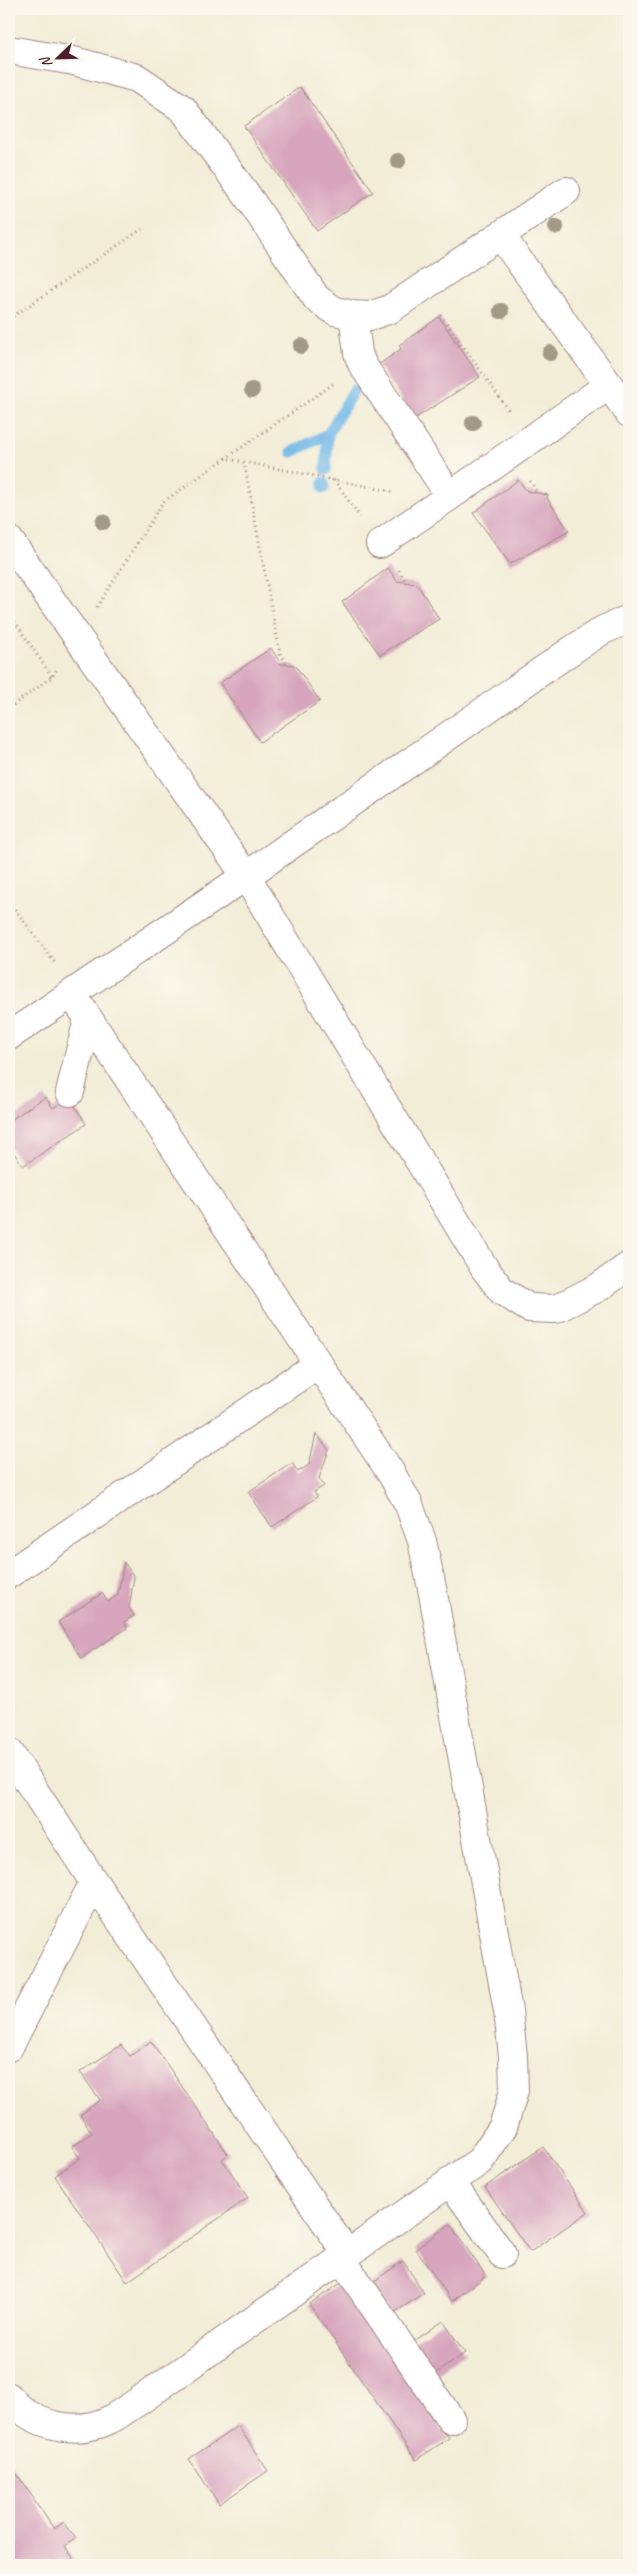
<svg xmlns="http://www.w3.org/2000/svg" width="638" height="2574" viewBox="0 0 638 2574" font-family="Caveat,sans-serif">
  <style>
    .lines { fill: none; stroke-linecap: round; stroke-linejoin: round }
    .stream { stroke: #71b8e8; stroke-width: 11 }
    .building { fill: #d7a5bd }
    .minor-casing { stroke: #9e8681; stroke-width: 30 }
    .path { stroke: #9e8681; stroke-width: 3; stroke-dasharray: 1 4; stroke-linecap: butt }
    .minor { stroke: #fff; stroke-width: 28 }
    .tree { fill: #a29987 }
  </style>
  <rect width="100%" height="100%" fill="#fbf7ec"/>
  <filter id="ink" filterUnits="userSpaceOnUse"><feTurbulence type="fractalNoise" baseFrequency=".02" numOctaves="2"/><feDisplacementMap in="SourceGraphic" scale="10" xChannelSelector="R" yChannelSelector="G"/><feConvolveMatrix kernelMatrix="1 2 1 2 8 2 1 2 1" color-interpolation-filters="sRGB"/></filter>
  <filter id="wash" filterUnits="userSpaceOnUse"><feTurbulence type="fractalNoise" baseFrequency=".0096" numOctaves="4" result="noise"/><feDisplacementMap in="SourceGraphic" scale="20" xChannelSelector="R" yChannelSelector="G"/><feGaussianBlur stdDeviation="1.12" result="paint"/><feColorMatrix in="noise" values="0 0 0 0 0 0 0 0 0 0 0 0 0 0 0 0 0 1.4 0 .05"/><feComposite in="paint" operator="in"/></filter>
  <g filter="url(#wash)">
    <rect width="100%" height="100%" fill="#f2edd7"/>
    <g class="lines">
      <path class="stream" d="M292,452L328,434L354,390
        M326,470L328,434
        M324,488V482"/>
    </g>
    <g id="blocks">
      <path class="building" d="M300,87L373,192L317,231L244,126Z
        M439,317L480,377L414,419L378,365L401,349L399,345Z
        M518,480L527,491L548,495L547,498L569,531L510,564L473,513Z
        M388,568L397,581L417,584L439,619L380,655L342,602Z
        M271,648L281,664L295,665L320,701L260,742L220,683Z
        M64,1091L77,1094L75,1106L86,1124L23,1166L9,1146V1121L45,1097L53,1108L61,1103Z
        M316,1434L329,1450L319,1478L324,1486L314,1492L317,1497L272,1527L248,1492L292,1463L298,1472L309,1465Z
        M124,1562L134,1577L129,1608L134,1616L124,1622L127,1628L81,1658L58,1622L102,1593L108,1602L118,1595Z
        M151,2041L228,2154L222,2159L248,2198L127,2282L55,2176L80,2158L72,2147L92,2133L80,2115L100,2100L80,2072L121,2045L130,2056Z
        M543,2147L588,2212L530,2252L485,2187Z
        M450,2224L486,2276L452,2301L416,2249Z
        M403,2261L424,2293L391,2315L370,2284Z
        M343,2282L449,2438L416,2460L309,2304Z
        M443,2321L465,2353L432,2376L410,2344Z
        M238,2426L268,2471L219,2504L189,2459Z
        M9,2462L54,2529L64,2522L76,2539L65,2546L78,2565H9Z"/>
    </g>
  </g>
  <g filter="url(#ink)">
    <use href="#blocks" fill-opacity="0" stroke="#9e8681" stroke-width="1"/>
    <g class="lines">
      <g class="minor-casing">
        <path id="minor" d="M9,50L74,61L137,78L183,109L246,194L317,299L335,311L353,315L370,316L390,309L566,191
          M501,236L629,413
          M353,315L358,353L362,364L450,496L609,385
          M9,540L246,876L485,1269L502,1291L529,1308L556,1309L599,1287L629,1266
          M380,544L450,496
          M9,1036L246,876L575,648L603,630L629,619
          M70,1092L88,1019
          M9,1574L318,1364
          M9,1752L94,1882L347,2254
          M9,2047L94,1882
          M450,2181L502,2254
          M341,2258L451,2420
          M9,2397C32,2426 76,2436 109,2420C119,2415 129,2407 139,2401L480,2161L503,2127L514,2091L513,2056L508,2011L432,1588L422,1541L409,1505L391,1473L72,994"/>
      </g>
      <path class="path" d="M441,315L510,412
        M9,319L142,229
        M229,459L395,492
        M244,462L280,653L287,664
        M334,480L360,517
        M530,481L538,493
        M399,570L406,583
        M97,607L163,502L333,384
        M9,613L52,677
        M9,708L52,677L57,669
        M9,901L55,963"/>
      <use href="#minor" class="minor"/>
    </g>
    <g class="tree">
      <circle cx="398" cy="161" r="8"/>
      <circle cx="556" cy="227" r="8"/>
      <circle cx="501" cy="311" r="8"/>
      <circle cx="301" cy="346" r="8"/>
      <circle cx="550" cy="353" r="8"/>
      <circle cx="252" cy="390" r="8"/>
      <circle cx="473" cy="423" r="8"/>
      <circle cx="103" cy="522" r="8"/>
    </g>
  </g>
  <rect width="638" height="2574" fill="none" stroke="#fbf7ec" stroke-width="30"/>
  <g transform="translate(58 58) rotate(247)" stroke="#fbf7ec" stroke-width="4" paint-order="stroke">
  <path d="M0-4L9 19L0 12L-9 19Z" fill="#4a1f2b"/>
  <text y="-8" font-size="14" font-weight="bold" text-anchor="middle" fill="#4a1f2b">N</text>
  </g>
</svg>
